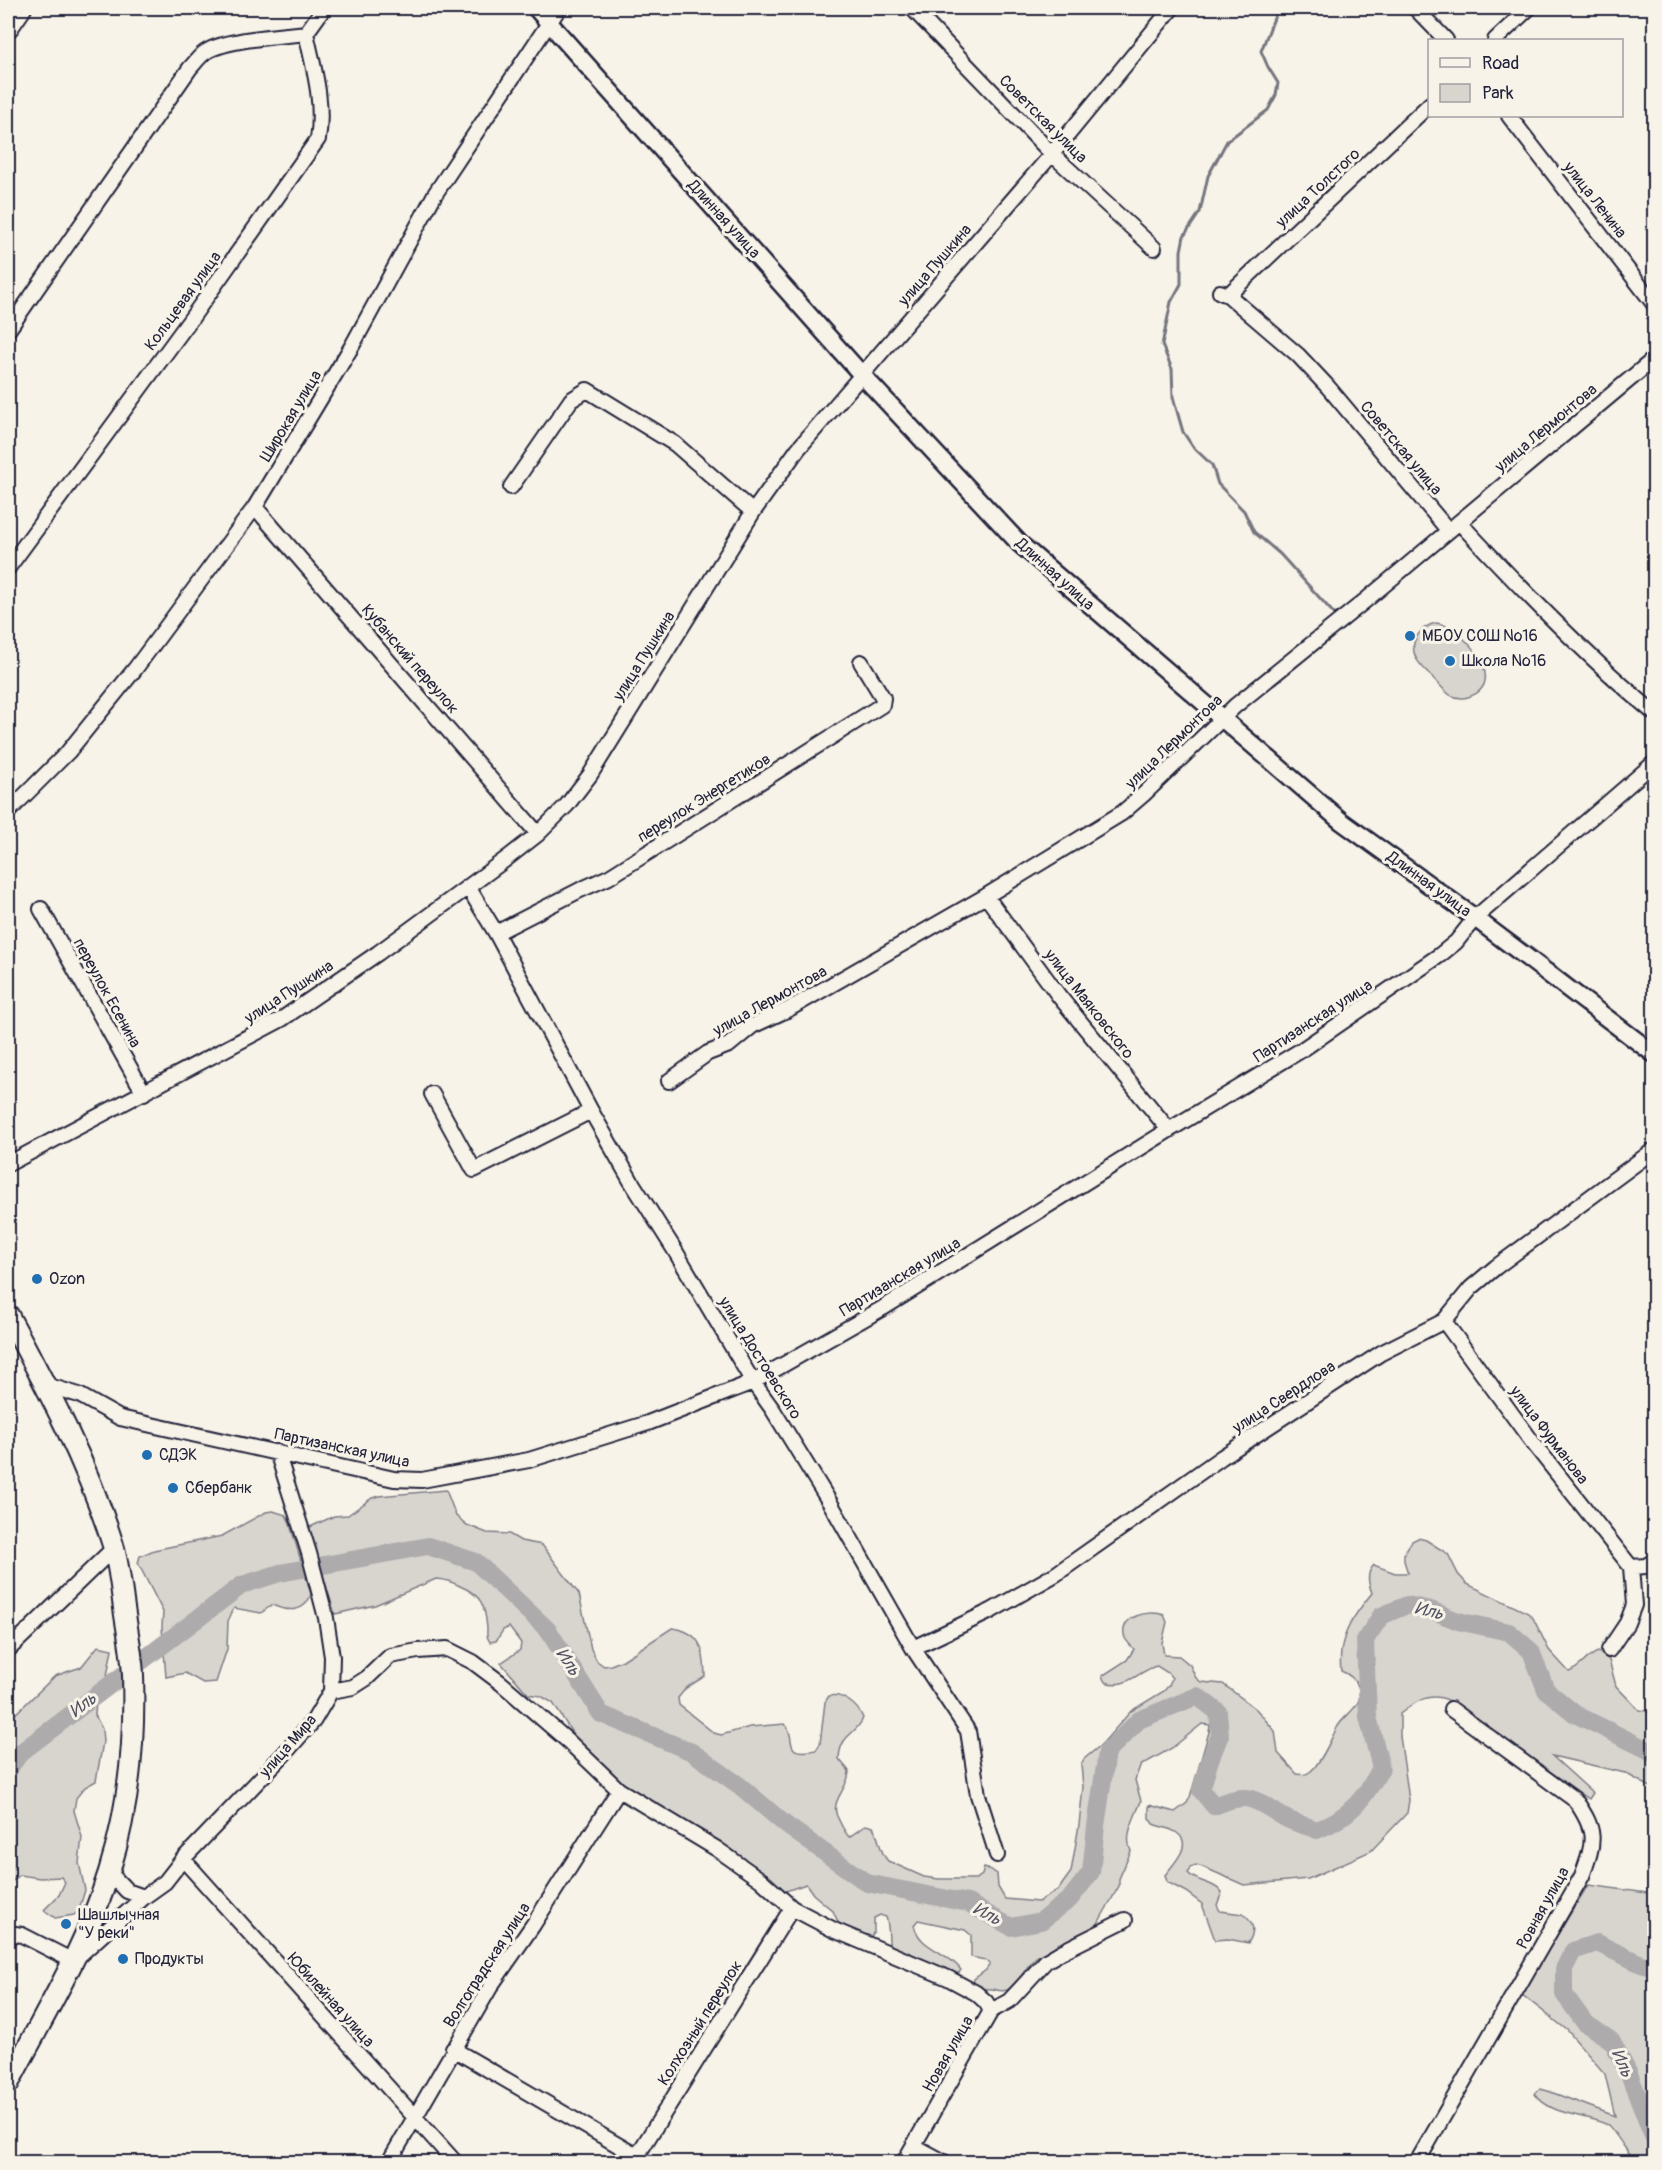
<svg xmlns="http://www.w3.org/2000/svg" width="1662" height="2170" viewBox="0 0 1662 2170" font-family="Pangolin,sans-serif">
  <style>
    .green { fill: #d8d5cf; stroke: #7d7c85; stroke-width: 1.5 }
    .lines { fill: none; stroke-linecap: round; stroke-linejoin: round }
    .stream { stroke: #76747f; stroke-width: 3 }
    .river { stroke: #aeabad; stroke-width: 18 }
    .minor-casing { stroke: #22223b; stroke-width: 18 }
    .major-casing { stroke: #22223b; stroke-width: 21 }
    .highway-casing { stroke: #22223b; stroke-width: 24 }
    .minor { stroke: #f7f3e8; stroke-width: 14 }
    .major { stroke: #f7f3e8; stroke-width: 16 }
    .highway { stroke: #f7f3e8; stroke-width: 20 }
    .poi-dot { fill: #1f6fb2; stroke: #f7f3e8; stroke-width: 2 }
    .labels { text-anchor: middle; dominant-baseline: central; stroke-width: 6; stroke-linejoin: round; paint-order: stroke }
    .street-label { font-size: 16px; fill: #22223b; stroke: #f7f3e8 }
    .poi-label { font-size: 16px; fill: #22223b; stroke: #f7f3e8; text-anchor: start }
    .water-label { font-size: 18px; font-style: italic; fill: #535263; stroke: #f7f3e8 }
  </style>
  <rect width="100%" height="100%" fill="#f7f3e8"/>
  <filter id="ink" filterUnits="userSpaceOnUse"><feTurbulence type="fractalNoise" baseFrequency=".0167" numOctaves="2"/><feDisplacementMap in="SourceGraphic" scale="12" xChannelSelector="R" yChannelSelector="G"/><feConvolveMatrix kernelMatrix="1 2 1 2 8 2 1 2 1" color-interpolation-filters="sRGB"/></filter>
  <g filter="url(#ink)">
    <path class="green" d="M1436,623C1459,624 1513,683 1468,697C1462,699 1456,698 1450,695C1444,691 1439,684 1434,679C1428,672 1420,666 1416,658C1408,642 1421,626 1436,623Z
      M446,1490L456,1516L467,1525L487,1533L509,1534L521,1541L542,1545L579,1594L591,1649L597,1661L604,1666L611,1665L623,1660L672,1628C702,1632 704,1650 705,1676L686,1688L678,1698L679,1705L714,1733L721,1735L750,1727L785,1724C798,1739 780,1757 816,1750L820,1744L825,1702L829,1696C842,1693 858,1705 863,1718C857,1735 840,1733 839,1759L849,1771C849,1788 830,1800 837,1816C841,1824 843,1830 849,1837L866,1825L873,1827C880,1838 879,1852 888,1861L924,1877L939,1879H976L982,1875L984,1868L991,1870L997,1874L998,1887L1005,1899L1038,1902L1059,1889L1063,1883L1071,1872L1079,1825L1083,1787L1081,1765L1084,1759L1101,1745L1131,1711L1164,1691L1169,1685L1172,1678L1168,1673L1157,1666C1139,1670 1127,1690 1105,1682L1102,1676L1127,1660L1134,1649C1131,1646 1127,1642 1125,1638C1117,1616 1150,1609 1164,1615L1167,1622L1162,1643L1164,1655L1179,1656L1190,1665L1196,1678L1201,1682L1223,1684L1256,1709L1275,1731L1278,1753L1297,1774C1303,1775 1306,1775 1311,1771C1323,1760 1330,1740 1338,1726C1346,1713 1366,1705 1358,1686C1354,1678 1349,1674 1341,1671C1337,1638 1353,1616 1372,1593C1368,1582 1366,1573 1374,1565L1395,1573H1408L1404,1561V1553L1412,1541L1418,1538L1426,1540L1448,1554L1458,1574L1467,1584L1528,1613L1533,1618L1549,1650L1569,1672C1581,1668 1586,1656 1598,1652L1609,1660L1616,1686L1639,1710L1646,1711L1654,1716V1789L1625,1773L1552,1756L1593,1793L1589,1799L1450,1701C1430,1691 1416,1701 1400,1714V1736L1409,1800L1407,1813L1371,1851L1308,1879L1244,1885L1203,1867L1196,1865L1190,1867L1188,1873C1197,1883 1212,1881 1222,1892L1217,1905L1220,1911L1243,1914C1254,1923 1256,1931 1248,1943L1228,1939L1215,1940L1202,1904L1186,1892L1167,1882L1165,1875C1173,1864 1194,1845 1177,1833C1170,1828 1160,1827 1153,1824L1149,1818V1805L1175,1812L1187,1803L1190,1797L1209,1732L1210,1725L1202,1724L1172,1748L1140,1766L1135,1780L1141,1801C1136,1816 1123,1835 1131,1851L1119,1879V1886L1097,1925L1054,1951C1028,1950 1023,1984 1007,1990C1001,1992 998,1990 992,1989C985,1988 980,1990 973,1986L974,1979L986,1970L990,1964L985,1960L971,1957V1935L965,1930L918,1920L914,1925C919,1949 948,1951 961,1970L957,1975L890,1953C888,1940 890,1929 886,1917L880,1915L874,1918V1932L870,1938L844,1928L839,1924L833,1911L813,1894L806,1884L786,1891L614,1779L576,1739L553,1703L541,1696L528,1694L501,1663L520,1650L521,1643L509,1627L503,1630L496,1641L490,1642C486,1636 487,1634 487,1628C485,1604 481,1595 460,1586C452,1582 445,1579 436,1579L375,1605L335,1614L308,1528L334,1516L348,1515L372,1498L379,1496Z
      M273,1511L286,1515L289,1521L311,1594C305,1613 289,1612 272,1605L261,1613L234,1608L228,1621L227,1649L216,1682L203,1683L185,1673L166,1677L162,1627L163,1612L138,1563L140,1556L154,1550L222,1536L266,1512Z
      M98,1646L112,1649L107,1676L96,1702L95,1715L102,1729L103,1742L96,1781L85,1787L76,1798L74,1811L82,1837L79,1863L85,1890L79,1910L74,1915L55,1918L44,1910L59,1895L65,1882L61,1877L40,1878L20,1875L9,1884L8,1896V1721L55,1676L81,1667Z
      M1588,1885L1647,1893L1654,1887V2056L1647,2062L1654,2073V2162H1635C1631,2157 1611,2127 1608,2125C1586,2114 1550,2116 1535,2094L1540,2089L1548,2091L1615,2116L1605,2074L1567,2030L1521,1994Z"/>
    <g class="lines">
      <path class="stream" d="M1278,8L1261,51L1268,67L1278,83L1276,95L1268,110L1227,141L1208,176L1200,212L1184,236L1181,251V284L1171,302L1162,345L1172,369L1173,397L1183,432L1193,447L1212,465L1218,484L1244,511L1254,532L1280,554L1337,617
        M1486,916L1547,960
        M1553,965L1584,990"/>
      <path class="river" d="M8,1770L20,1753L242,1585L280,1573L428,1546L476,1562L548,1630L601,1714L692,1752L740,1786L786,1825L867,1883L968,1903L1011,1927L1041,1921L1070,1899L1091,1872L1096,1826L1107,1752L1139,1720L1197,1696L1218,1712L1220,1735L1210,1760L1201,1790L1214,1806C1252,1790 1254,1800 1285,1818C1294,1823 1307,1826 1317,1830C1350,1817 1365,1798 1381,1768L1368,1717L1365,1640L1381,1616L1407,1605L1431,1610L1458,1621L1509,1632L1531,1651L1546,1690L1575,1714L1654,1753
        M1654,1968L1641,1964L1597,1943L1573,1951L1564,1969V1994L1585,2023L1612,2041L1629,2074L1654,2138"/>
      <g class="minor-casing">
        <path id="minor" d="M912,8L1052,154L1154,248
          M1415,8L1446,40
          M1495,40L1529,8
          M1509,116L1654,304
          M1220,292L1228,295L1298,355L1328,387L1448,530
          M1228,295L1430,104
          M8,330L190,68C194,64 198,58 203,54C220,39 282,36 306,33
          M511,487L571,400L587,390L675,444L753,512
          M255,507L538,834
          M1459,522C1521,589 1585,655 1654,713
          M8,568L193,316L318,139C324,103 314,69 306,33L324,8
          M8,812L68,752L135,669L255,507L352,346L435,194L559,8
          M468,887L496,933L591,1111L631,1181L674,1249L753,1382L773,1410L832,1506L913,1648L968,1731L978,1795L997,1855
          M986,896L1059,996L1169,1130
          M41,909L144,1093
          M496,933L580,890L609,877L882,705L883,698L861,662
          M669,1081L708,1053L729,1045L752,1026L789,1009L986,896L1122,813L1144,794L1235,706L1366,600L1654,359
          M432,1094L474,1170L591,1111
          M8,1164L282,1019L378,953L506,859L538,834L567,805L590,775L753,512L798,449L1052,154L1172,8
          M1444,1321L1533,1443L1631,1567
          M46,1385L79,1395L120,1418L394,1479L422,1480L529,1460L648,1423L753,1382L883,1308L1169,1130L1303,1049L1440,955L1456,942L1475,918L1654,763
          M913,1648L991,1611L1056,1574L1222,1457L1381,1353L1444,1321L1471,1288L1496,1267L1654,1150
          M8,1650L114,1548
          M1609,1650L1627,1623L1634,1605L1631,1567L1646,1566L1654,1561
          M331,1691L353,1687L367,1678L390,1656L418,1651L447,1649L473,1662L501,1683L568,1741L619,1790L717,1849L761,1880L792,1908L834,1930L948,1978L976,1993L986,2002L991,2011
          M183,1859L455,2162
          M109,1872L127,1891L144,1897L165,1882L183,1859L284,1754L314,1720L331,1691L332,1657L326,1618L309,1553L277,1452
          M8,1933L22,1935L73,1961L144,1897
          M453,2049L647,2162
          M914,2146L944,2162
          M637,2156L792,1908
          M389,2162L492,1984L533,1925L619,1790
          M904,2162L991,2011L1009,2001L1046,1961L1061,1952L1125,1920
          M1417,2162L1582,1876C1595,1841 1597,1831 1575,1800L1451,1709"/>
      </g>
      <g class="major-casing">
        <path id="major" d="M536,8L862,375L1020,544L1341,821L1475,918L1654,1054"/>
      </g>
      <g class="highway-casing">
        <path id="highway" d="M8,27L21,8
          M8,1315C48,1389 88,1465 113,1545C119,1565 121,1587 124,1608C127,1630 132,1653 133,1675C135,1740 129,1809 109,1872C86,1947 44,2015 8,2084"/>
      </g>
      <use href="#minor" class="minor"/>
      <use href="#major" class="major"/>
      <use href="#highway" class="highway"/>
    </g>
  </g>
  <g class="poi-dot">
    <circle cx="1410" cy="636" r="6"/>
    <circle cx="1450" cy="661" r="6"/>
    <circle cx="37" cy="1279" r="6"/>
    <circle cx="147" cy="1455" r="6"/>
    <circle cx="173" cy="1488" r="6"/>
    <circle cx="66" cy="1924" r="6"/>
    <circle cx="123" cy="1959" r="6"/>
  </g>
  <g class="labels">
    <g class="street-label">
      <text transform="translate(1043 119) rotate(45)">Советская улица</text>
      <text transform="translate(1318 188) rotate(-43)">улица Толстого</text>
      <text transform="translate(1595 200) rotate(52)">улица Ленина</text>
      <text transform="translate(724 219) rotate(48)">Длинная улица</text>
      <text transform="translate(935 265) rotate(-49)">улица Пушкина</text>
      <text transform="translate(183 301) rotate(-54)">Кольцевая улица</text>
      <text transform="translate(291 416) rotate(-59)">Широкая улица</text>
      <text transform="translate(1546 428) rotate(-40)">улица Лермонтова</text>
      <text transform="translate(1401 448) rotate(50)">Советская улица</text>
      <text transform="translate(1055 574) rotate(42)">Длинная улица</text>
      <text transform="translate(644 656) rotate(-58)">улица Пушкина</text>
      <text transform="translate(410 659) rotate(49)">Кубанский переулок</text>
      <text transform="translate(1174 742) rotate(-44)">улица Лермонтова</text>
      <text transform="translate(704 798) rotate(-32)">переулок Энергетиков</text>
      <text transform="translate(1429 884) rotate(36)">Длинная улица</text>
      <text transform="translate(289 992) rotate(-33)">улица Пушкина</text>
      <text transform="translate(107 993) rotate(61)">переулок Есенина</text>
      <text transform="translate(770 1001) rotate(-29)">улица Лермонтова</text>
      <text transform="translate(1089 1004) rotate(52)">улица Маяковского</text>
      <text transform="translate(1313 1021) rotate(-33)">Партизанская улица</text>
      <text transform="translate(900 1277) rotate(-31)">Партизанская улица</text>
      <text transform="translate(760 1358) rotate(58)">улица Достоевского</text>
      <text transform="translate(1284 1397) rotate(-33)">улица Свердлова</text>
      <text transform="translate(1549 1435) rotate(53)">улица Фурманова</text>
      <text transform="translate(342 1448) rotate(12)">Партизанская улица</text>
      <text transform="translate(288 1746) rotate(-49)">улица Мира</text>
      <text transform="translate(1543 1908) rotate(-61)">Ровная улица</text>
      <text transform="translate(487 1965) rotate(-57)">Волгоградская улица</text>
      <text transform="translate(331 2000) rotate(48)">Юбилейная улица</text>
      <text transform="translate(700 2023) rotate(-58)">Колхозный переулок</text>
      <text transform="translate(948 2054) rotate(-60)">Новая улица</text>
    </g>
    <g class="poi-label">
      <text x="1422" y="636">МБОУ СОШ №16</text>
      <text x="1462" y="661">Школа №16</text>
      <text x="49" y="1279">Ozon</text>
      <text x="159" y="1455">СДЭК</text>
      <text x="185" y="1488">Сбербанк</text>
      <text x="78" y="1915">Шашлычная<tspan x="78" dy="18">"У реки"</tspan></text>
      <text x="135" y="1959">Продукты</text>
    </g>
    <g class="water-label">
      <text transform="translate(1429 1611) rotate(14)">Иль</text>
      <text transform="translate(568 1662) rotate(57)">Иль</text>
      <text transform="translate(83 1705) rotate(-37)">Иль</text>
      <text transform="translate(987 1914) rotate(28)">Иль</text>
      <text transform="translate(1622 2063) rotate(66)">Иль</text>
    </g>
  </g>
  <rect width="1662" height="2170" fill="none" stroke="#f7f3e8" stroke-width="30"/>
  <rect x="15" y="15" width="1632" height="2140" fill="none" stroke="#22223b" stroke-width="2" filter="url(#ink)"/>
  <rect x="1428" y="39" width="195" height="78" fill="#f7f3e8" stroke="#a29fa3" stroke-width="1.5"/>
  <rect x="1440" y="58" width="30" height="9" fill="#f7f3e8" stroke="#a29fa3" stroke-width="1.5"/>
  <text x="1482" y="69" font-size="18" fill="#22223b">Road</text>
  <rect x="1440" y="84" width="30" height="18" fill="#d8d5cf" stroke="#a29fa3" stroke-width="1.5"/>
  <text x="1482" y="99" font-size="18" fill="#22223b">Park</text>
</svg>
